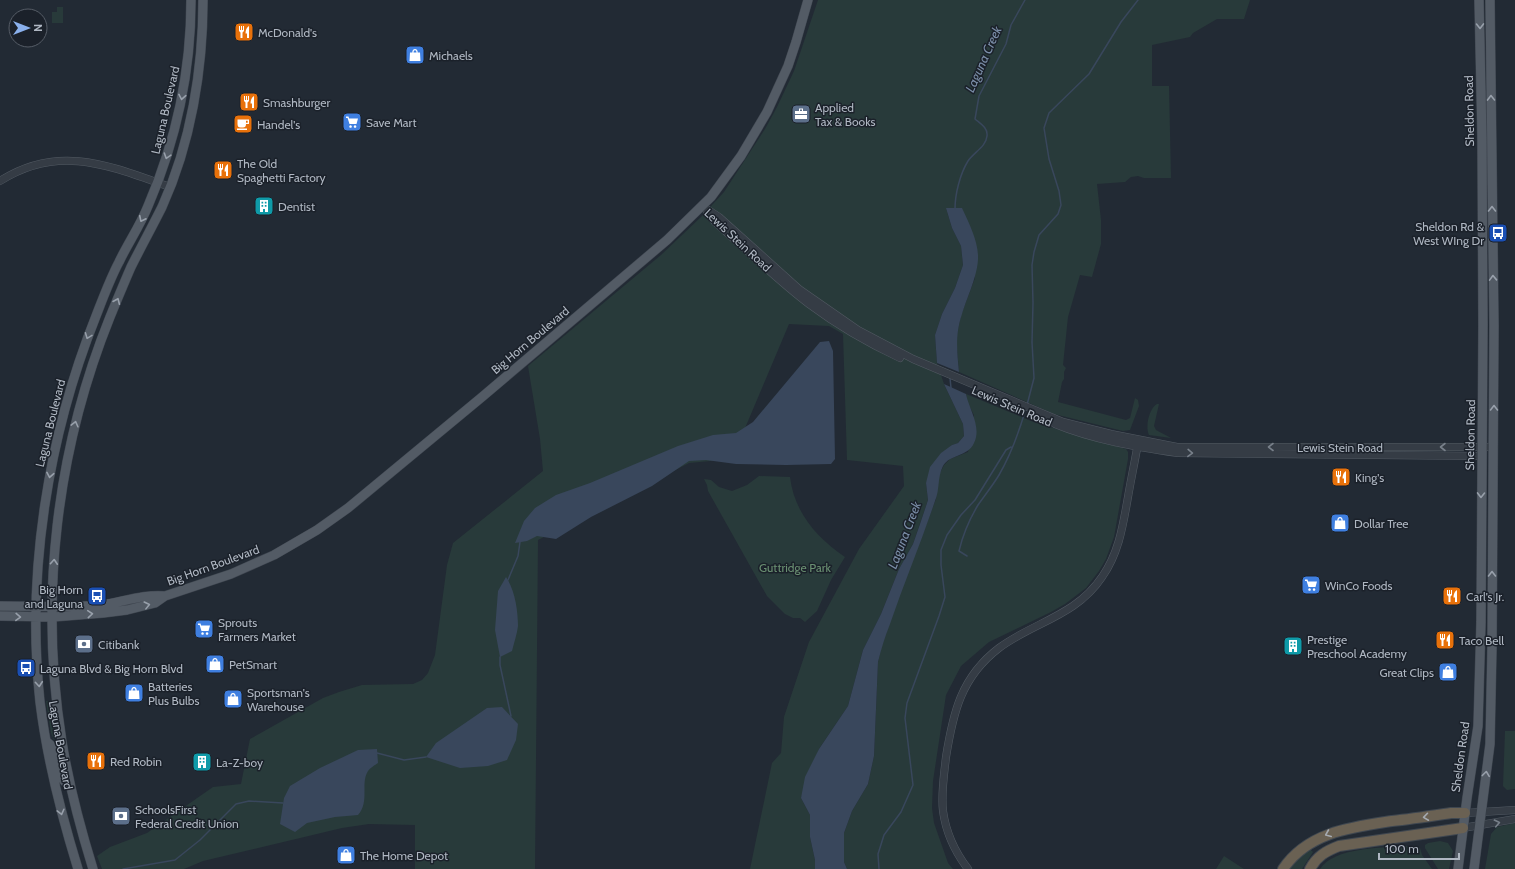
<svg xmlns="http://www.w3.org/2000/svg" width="1515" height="869" viewBox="0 0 1515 869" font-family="Cabin,sans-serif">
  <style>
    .green { fill: #283a3a }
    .water { fill: #39475c }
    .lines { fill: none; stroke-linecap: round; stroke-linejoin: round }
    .stream { stroke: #39475c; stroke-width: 1.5 }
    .minor-casing { stroke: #525a63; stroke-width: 8 }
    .major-casing { stroke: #3e454f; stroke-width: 10 }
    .highway-casing { stroke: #3f4750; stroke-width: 12 }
    .minor { stroke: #353c45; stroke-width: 7 }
    .major { stroke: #535b65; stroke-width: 9 }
    .highway { stroke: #6a6153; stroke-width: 10 }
    .oneway { stroke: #98a0ab }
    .oneway2 { stroke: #78808a }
    .oneway3 { stroke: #a5aab1 }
    .labels { text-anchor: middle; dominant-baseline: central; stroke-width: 3; stroke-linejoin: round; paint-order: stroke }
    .poi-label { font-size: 12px; fill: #afb7c2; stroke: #1b212a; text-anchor: start }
    .street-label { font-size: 12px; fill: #afb7c2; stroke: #1b212a }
    .park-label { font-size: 12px; fill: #6a9072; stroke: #1b212a }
    .water-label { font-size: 13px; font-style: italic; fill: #7b8ea8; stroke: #1b212a }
  </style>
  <rect width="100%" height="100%" fill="#222a34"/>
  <path class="green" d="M818,0H1250L1244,19H1217L1193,33L1190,37L1152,45V86H1169L1171,178H1144L1138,176L1131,177L1125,182L1097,184L1101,220V244L1092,277L1080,275L1068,317L1063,365L1066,368L1064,372V379L1062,382L1058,402L1126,420L1130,418L1135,398L1138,400L1139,406L1130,430L1123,431L1054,414L959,372L956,339L961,315L975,278L946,208L952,228L961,246L963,265L955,288L942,314L935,335L937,363L944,384L963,424L964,436L958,443L952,445L926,483L928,500L913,544L899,569L881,614L863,650L848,706L819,749L801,798L810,815V837L815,860V869H750L772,763L781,753L784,717L809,642L859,549L904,486L903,466L847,460L843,334L829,326L789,324L732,459L689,463L538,540L535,869H415V825L369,824L342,828L203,861L184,869H102L97,856L110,847L147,833L213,787L241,784L250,739L323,698L339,692L362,685L413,684L422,680L428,673L435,655L447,565L453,543L543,471L540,439L528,366L661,255L701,217L724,192L765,129L777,107L794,71Z
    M57,7H63V23H52V12H57Z
    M966,394L1036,423L1126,449L1128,452V459L1114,537L1106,559L1099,571L1086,588L1065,604L1051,612L989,642L961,666L946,695L933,781L932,808L934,823L948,863L953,869H847L844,862V833L852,811L868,784L874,756L878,662L881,648L897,601L936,499L938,477L944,465L950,459L968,452L974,415L968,404Z
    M1157,404H1159L1154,426L1156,430L1171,438L1149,435C1145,427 1149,408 1157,404Z
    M759,476L790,477C794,512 817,538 845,557L831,580L817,611L805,622L800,618H793L785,614L767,596L708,491L707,485L704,479L711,480L719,487L732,491L747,485Z
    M46,701H49L51,704L55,739L54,740L51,733Z
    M1505,731H1515V789L1507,790L1503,786Z
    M1515,823V869H1485L1491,834L1497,827Z
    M1440,841L1448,843L1453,851L1449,869H1438L1425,848V845L1428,843Z
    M1407,846L1420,848L1422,855L1432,869H1320C1334,847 1382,848 1407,846Z
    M1310,849L1313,852L1302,869H1288L1297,859Z
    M1224,856L1244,869H1216Z"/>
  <path class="water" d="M946,208H962C969,223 977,239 978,255C979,273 967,297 962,314C955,335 957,351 959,372L937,363L935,335L942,314L955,288L963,265L961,246L952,228Z
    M829,341L833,351L835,459L831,464L786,465L736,464L706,460L689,461L652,486L591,517L556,539L537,536L527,541L515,543L524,521L535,508L556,495L590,483L678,446L713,435L736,433L753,422L820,342Z
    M944,384L966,394C969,409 982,427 974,443C968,457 950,454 943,466C937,478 940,490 935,501C921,543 904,583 890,624C885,637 881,649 878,662L874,756L868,784L852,811L844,833V862L847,869H815V860L810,837V815L801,798L805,777L819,749L848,706L863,650L881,614L899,569L913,544L920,524L928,500L926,483L930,467L941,453L952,445L958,443L964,436L963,424Z
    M506,577C515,590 518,611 518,626C517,634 514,643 512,651L500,657L495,630L498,591Z
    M502,707L518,724L516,740L507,760L488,766L460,768L426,757L436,743L487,708Z
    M377,749L378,763C375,765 370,768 368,771C360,784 370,801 358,815L335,817L307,823L295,832L280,824L284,798L290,786L320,768L358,750Z"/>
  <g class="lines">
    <path class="stream" d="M955,209C955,194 960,174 968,161C974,152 986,147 987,136C988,128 981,124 975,119L979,96L1006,44L1011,25L1025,0
      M950,378L951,388
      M1027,405L1034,378L1032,342L1033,303L1032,265L1034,252L1039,235L1058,214L1061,205L1059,191L1049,159L1044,128L1049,113L1089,74L1121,22L1138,0
      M967,556L959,551C963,534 969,520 978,505C985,495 993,485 999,475C1010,456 1020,429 1026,408
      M508,580L518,556L520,542
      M500,657V665L511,716
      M377,753L404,760L426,757
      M123,869L175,860L200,840L236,804L249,801L283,803
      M879,869L878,854L884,835L901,812L913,785L905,718L907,703L939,616L945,597L941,565V550L947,535L961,515L975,500L1006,450L1011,447"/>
    <g class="minor-casing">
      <path id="minor" d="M0,181C59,143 110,166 170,187
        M702,206L719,217L799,289L858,330L913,359L1063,422L1111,434L1177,447H1494
        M707,212L715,222C746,249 776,279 809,304C837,325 868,343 900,358
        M1055,424C1094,440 1137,447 1178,453L1482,456
        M1465,813L1515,810
        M1463,828L1515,819
        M968,869C955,852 946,833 943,811C941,793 944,775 946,757C953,713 961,677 999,648C1034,622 1076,616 1102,577C1119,553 1123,525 1128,497C1131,479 1135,461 1138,443"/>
    </g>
    <g class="major-casing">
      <path id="major" d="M0,606C34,606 68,608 101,605C123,602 143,594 165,596
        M0,616L53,617L103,613L127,610L155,603L165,596L231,574L274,555L317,530L348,508L482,397L667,240L711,197L741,156L767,112L788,66L796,42L808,0
        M46,741C49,744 54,747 55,751C60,763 56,779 70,785
        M78,869C61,814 47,759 40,702C26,573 48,436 96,316C103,298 110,279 119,262C128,243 140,226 148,206C176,141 191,72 191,0
        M93,869C80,827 69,785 62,742C39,599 56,451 110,317C117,300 124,283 131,267C141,247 152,227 162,207C191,143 203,69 203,0
        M1458,869L1467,798L1478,726L1481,622L1483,325L1482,137L1479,0
        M1474,869L1490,744L1492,647L1494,325L1490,0"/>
    </g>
    <g class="highway-casing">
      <path id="highway" d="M1283,869C1308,832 1352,827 1392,821C1412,819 1431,816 1451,813H1465
        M1310,869C1317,856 1326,851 1339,846L1463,828"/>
    </g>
    <use href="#minor" class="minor"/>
    <use href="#major" class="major"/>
    <use href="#highway" class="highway"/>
  </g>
  <defs><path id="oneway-chevron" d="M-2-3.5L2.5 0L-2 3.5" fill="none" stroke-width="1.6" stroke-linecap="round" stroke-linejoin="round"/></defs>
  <g class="oneway">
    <use href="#oneway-chevron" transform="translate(1480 26) rotate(89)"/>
    <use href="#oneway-chevron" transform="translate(182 97) rotate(100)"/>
    <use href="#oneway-chevron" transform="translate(1491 98) rotate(-91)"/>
    <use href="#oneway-chevron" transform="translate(167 156) rotate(108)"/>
    <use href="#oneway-chevron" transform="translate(1492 209) rotate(-90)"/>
    <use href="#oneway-chevron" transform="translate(142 219) rotate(116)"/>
    <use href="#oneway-chevron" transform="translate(1493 278) rotate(-92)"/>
    <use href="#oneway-chevron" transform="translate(117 301) rotate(-67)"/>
    <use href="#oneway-chevron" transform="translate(88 336) rotate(111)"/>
    <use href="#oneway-chevron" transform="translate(1494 408) rotate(-90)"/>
    <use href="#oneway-chevron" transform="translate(75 424) rotate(-76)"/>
    <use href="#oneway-chevron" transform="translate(50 475) rotate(100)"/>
    <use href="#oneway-chevron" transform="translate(1481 495) rotate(91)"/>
    <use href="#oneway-chevron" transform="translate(54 562) rotate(-86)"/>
    <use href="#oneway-chevron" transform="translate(1492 574) rotate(-90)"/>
    <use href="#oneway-chevron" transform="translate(147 605) rotate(-14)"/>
    <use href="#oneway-chevron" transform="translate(90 614) rotate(-5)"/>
    <use href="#oneway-chevron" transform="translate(18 617) rotate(2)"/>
    <use href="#oneway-chevron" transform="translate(39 684) rotate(85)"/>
    <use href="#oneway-chevron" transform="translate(1486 774) rotate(-83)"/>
    <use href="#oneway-chevron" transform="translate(61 812) rotate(76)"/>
  </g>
  <g class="oneway2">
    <use href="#oneway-chevron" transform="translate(1271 447) rotate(180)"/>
    <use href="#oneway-chevron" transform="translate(1443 447) rotate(180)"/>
    <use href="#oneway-chevron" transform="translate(1190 453) rotate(2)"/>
    <use href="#oneway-chevron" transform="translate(1497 823) rotate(-12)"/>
  </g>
  <g class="oneway3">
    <use href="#oneway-chevron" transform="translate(1426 817) rotate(172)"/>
    <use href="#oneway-chevron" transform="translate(1328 834) rotate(157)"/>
  </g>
  <defs>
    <g id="restaurant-square" transform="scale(1)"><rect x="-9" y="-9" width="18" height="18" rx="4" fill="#e8710a" stroke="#1b212a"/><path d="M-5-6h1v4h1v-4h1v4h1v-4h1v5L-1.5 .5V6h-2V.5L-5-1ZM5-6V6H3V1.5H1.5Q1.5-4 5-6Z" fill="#fff"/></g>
    <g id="shop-square" transform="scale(1)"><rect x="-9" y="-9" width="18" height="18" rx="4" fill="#3f7fe0" stroke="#1b212a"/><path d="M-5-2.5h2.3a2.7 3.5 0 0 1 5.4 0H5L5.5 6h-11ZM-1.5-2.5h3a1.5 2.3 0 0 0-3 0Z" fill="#fff"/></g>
    <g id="office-square" transform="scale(1)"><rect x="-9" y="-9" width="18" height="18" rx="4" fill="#5c6f8a" stroke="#1b212a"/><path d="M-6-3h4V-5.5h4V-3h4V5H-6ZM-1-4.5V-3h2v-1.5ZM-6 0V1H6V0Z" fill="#fff"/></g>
    <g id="supermarket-square" transform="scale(1)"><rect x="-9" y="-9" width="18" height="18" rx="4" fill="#3f7fe0" stroke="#1b212a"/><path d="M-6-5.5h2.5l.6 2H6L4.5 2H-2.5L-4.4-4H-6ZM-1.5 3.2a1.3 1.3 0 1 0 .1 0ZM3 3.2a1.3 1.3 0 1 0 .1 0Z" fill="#fff"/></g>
    <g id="cafe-square" transform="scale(1)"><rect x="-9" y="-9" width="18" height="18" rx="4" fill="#e8710a" stroke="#1b212a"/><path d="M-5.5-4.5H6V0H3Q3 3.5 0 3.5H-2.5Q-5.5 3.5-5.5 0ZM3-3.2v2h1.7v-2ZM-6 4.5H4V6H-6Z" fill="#fff"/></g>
    <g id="building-square" transform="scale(1)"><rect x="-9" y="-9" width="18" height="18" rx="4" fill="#0f9aa8" stroke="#1b212a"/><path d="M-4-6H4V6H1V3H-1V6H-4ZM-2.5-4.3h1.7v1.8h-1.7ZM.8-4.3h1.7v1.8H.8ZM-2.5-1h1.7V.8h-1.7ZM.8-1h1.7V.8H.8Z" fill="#fff"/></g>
    <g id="bus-square" transform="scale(1)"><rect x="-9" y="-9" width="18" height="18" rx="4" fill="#1a4fb4" stroke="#1b212a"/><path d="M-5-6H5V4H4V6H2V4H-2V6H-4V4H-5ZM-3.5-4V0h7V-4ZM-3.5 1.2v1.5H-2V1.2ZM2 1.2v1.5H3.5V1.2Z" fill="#fff"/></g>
    <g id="bank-square" transform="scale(1)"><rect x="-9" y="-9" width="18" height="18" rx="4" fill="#5c6f8a" stroke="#1b212a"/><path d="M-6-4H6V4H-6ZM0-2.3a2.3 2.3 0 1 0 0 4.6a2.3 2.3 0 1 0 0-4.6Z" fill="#fff"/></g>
  </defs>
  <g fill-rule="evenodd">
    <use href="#restaurant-square" x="244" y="32"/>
    <use href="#shop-square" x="415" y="55"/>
    <use href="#restaurant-square" x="249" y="102"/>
    <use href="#office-square" x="801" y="114"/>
    <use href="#supermarket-square" x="352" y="122"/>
    <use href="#cafe-square" x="243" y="124"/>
    <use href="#restaurant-square" x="223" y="170"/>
    <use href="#building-square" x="264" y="206"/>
    <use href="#bus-square" x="1498" y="233"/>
    <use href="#restaurant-square" x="1341" y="477"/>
    <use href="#shop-square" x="1340" y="523"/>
    <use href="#supermarket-square" x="1311" y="585"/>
    <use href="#bus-square" x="97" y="596"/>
    <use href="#restaurant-square" x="1452" y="596"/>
    <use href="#supermarket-square" x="204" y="629"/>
    <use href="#restaurant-square" x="1445" y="640"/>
    <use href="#bank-square" x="84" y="644"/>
    <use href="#building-square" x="1293" y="646"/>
    <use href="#shop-square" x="215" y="664"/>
    <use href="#bus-square" x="26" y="668"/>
    <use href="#shop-square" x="1448" y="672"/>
    <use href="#shop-square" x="134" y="693"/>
    <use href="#shop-square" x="233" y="699"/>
    <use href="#restaurant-square" x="96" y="761"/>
    <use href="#building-square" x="202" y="762"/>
    <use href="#bank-square" x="121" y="816"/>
    <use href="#shop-square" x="346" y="855"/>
  </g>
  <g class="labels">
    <g class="poi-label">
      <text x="258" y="32">McDonald's</text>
      <text x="429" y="55">Michaels</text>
      <text x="263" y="102">Smashburger</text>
      <text x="815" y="107">Applied<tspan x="815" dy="14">Tax &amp; Books</tspan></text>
      <text x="366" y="122">Save Mart</text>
      <text x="257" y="124">Handel's</text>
      <text x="237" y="163">The Old<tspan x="237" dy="14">Spaghetti Factory</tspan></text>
      <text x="278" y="206">Dentist</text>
      <text x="1484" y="226" text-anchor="end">Sheldon Rd &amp;<tspan x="1484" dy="14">West WIng Dr</tspan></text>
      <text x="1355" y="477">King's</text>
      <text x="1354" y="523">Dollar Tree</text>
      <text x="1325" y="585">WinCo Foods</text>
      <text x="83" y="589" text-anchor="end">Big Horn<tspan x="83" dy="14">and Laguna</tspan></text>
      <text x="1466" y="596">Carl's Jr.</text>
      <text x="218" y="622">Sprouts<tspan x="218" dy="14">Farmers Market</tspan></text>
      <text x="1307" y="639">Prestige<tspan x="1307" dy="14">Preschool Academy</tspan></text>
      <text x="1459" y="640">Taco Bell</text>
      <text x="98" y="644">Citibank</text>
      <text x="229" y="664">PetSmart</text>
      <text x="40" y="668">Laguna Blvd &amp; Big Horn Blvd</text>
      <text x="1434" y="672" text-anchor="end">Great Clips</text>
      <text x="148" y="686">Batteries<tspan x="148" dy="14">Plus Bulbs</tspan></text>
      <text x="247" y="692">Sportsman's<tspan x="247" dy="14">Warehouse</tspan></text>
      <text x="110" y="761">Red Robin</text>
      <text x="216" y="762">La-Z-boy</text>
      <text x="135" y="809">SchoolsFirst<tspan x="135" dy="14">Federal Credit Union</tspan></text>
      <text x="360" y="855">The Home Depot</text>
    </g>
    <g class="street-label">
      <text transform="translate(165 110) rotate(-77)">Laguna Boulevard</text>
      <text transform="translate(1469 111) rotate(-91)">Sheldon Road</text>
      <text transform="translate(738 240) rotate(43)">Lewis Stein Road</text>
      <text transform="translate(530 340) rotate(-40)">Big Horn Boulevard</text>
      <text transform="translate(1012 406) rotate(23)">Lewis Stein Road</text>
      <text transform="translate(50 423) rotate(-76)">Laguna Boulevard</text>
      <text transform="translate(1470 435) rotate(-89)">Sheldon Road</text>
      <text x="1340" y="447">Lewis Stein Road</text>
      <text transform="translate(213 565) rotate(-20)">Big Horn Boulevard</text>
      <text transform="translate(61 745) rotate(80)">Laguna Boulevard</text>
      <text transform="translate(1460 757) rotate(-82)">Sheldon Road</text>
    </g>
    <g class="park-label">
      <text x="795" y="567">Guttridge Park</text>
    </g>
    <g class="water-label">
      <text transform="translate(983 59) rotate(-66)">Laguna Creek</text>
      <text transform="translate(904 535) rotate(-69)">Laguna Creek</text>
    </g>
  </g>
  <g transform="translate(28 28) rotate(90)"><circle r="19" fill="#1b212a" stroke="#565d67"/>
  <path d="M0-3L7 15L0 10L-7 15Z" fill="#8ab0ec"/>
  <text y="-6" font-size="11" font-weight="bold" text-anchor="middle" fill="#afb7c2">N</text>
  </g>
  <path d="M1379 853v6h80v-6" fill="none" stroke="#afb7c2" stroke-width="2"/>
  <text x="1385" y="853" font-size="12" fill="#afb7c2" stroke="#1b212a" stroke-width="3" paint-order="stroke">100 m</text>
</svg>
